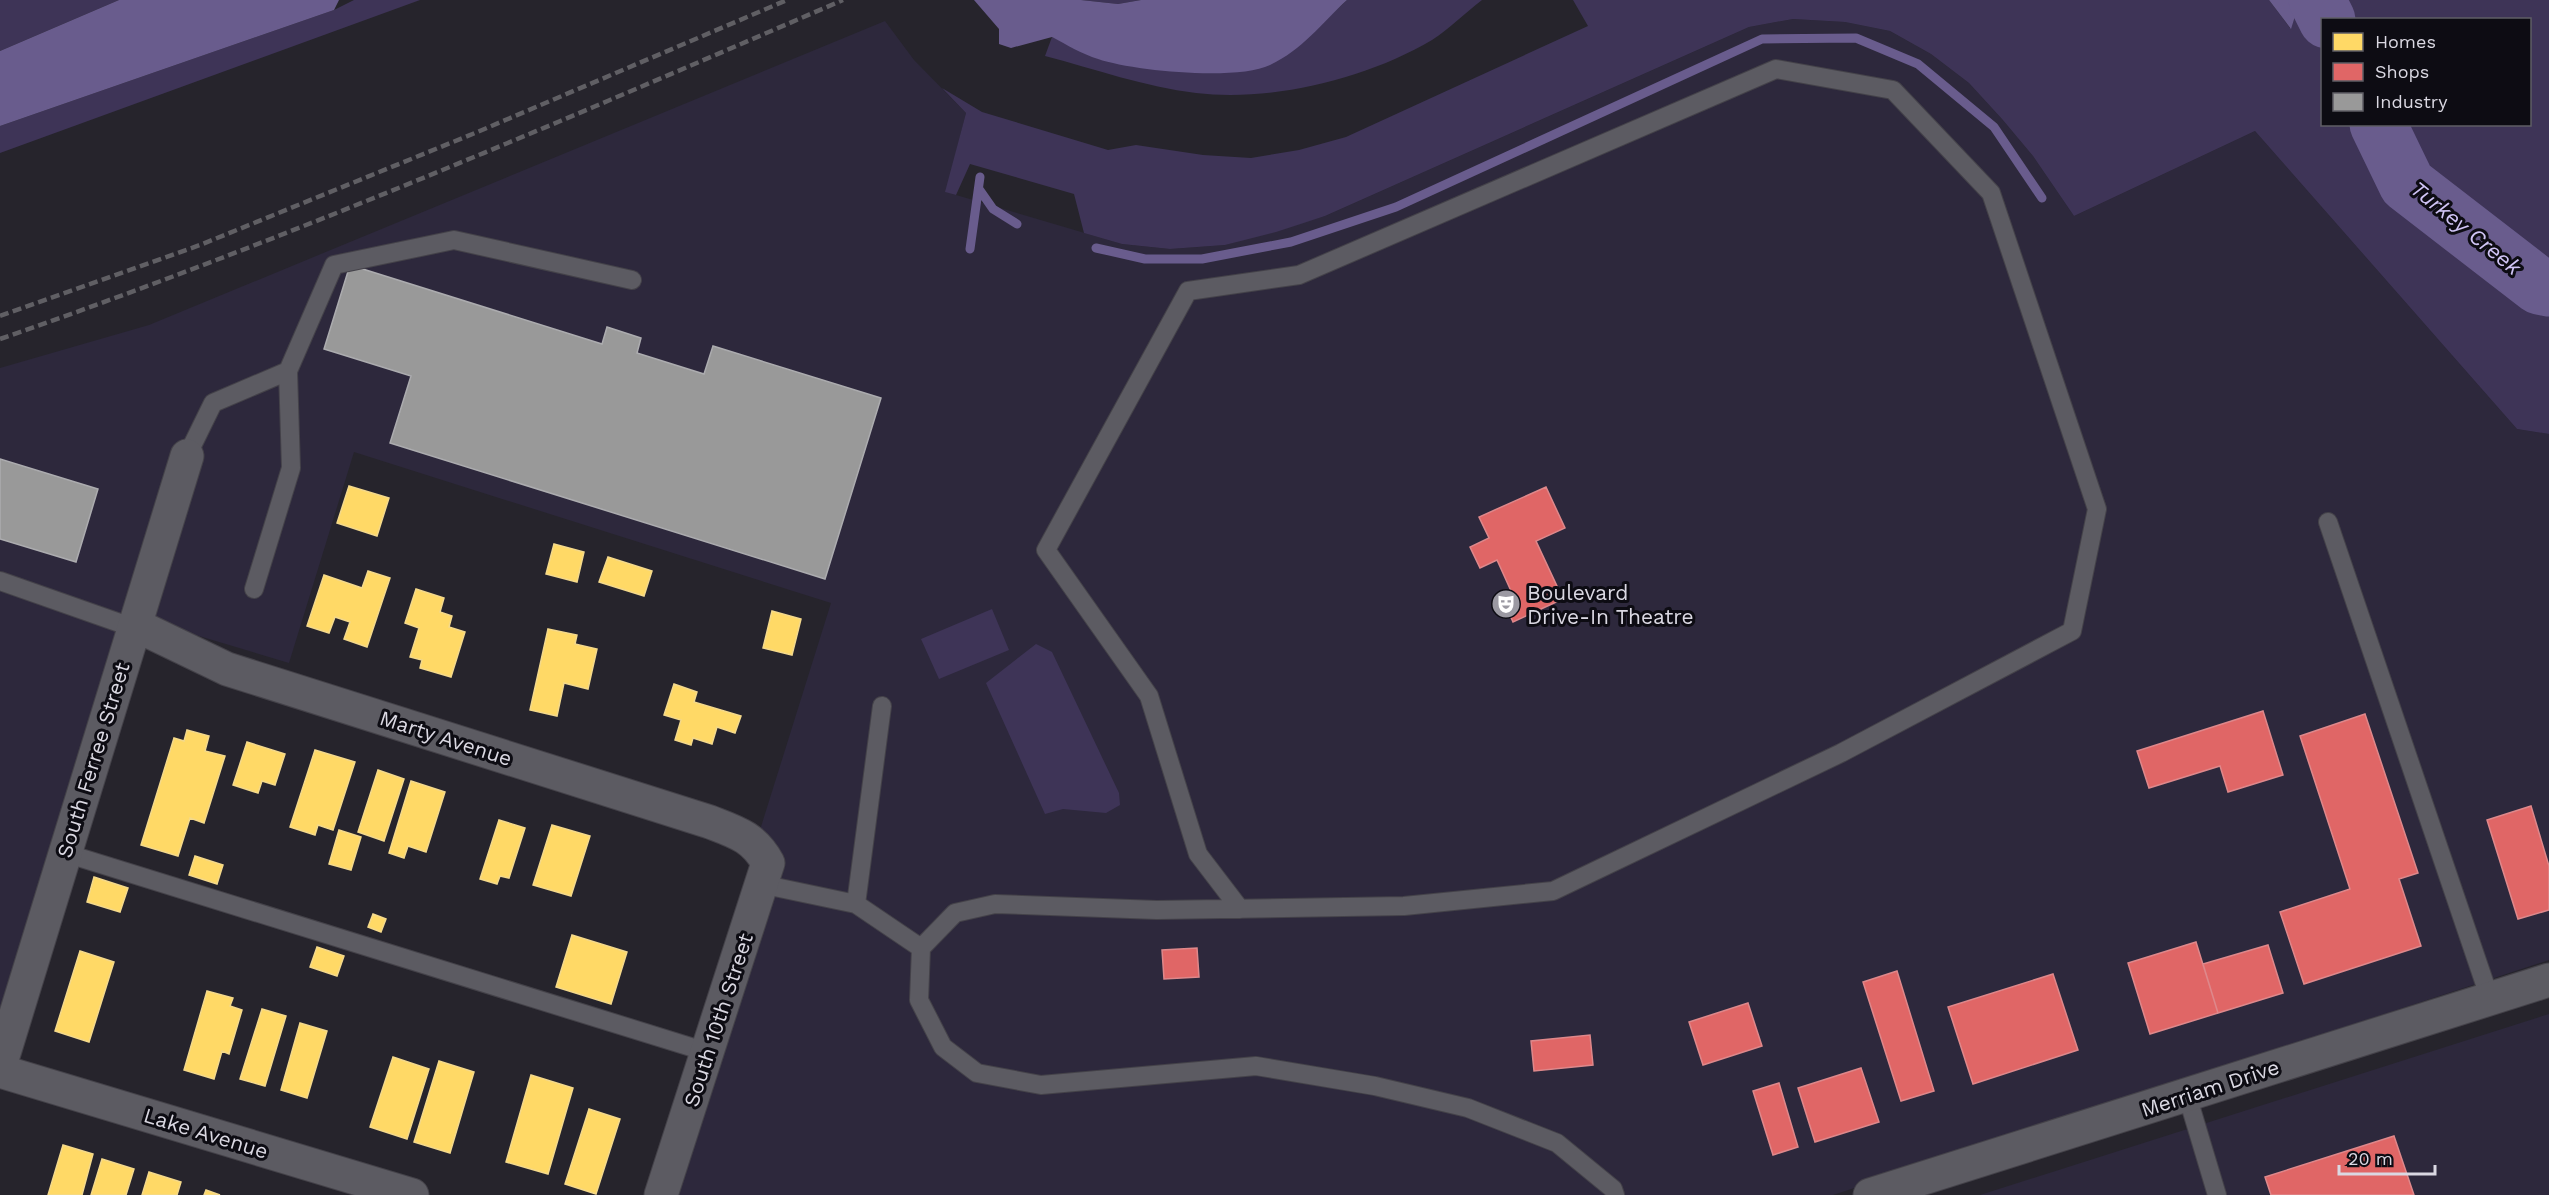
<svg xmlns="http://www.w3.org/2000/svg" width="2549" height="1195" viewBox="0 0 2549 1195" font-family="'Work Sans',sans-serif">
  <style>
    .built { fill: #2d283c }
    .green { fill: #3e3457; fill-rule: evenodd }
    .water { fill: #695c8d }
    .homes { fill: #ffd966; stroke: #f4d98b; stroke-width: 1.5 }
    .shops { fill: #e06666; stroke: #de888b; stroke-width: 1.5 }
    .industry { fill: #999; stroke: #acacaf; stroke-width: 1.5 }
    .lines { fill: none; stroke-linecap: round; stroke-linejoin: round }
    .stream { stroke: #695c8d; stroke-width: 9 }
    .river { stroke: #695c8d; stroke-width: 57 }
    .lane-casing { stroke: #444249; stroke-width: 20 }
    .street-casing { stroke: #444249; stroke-width: 35 }
    .secondary-casing { stroke: #444249; stroke-width: 35 }
    .lane { stroke: #5c5b62; stroke-width: 18 }
    .street { stroke: #5c5b62; stroke-width: 33 }
    .secondary { stroke: #5c5b62; stroke-width: 33 }
    .rail { stroke: #605f64; stroke-width: 4.5; stroke-dasharray: 9 4.5; stroke-linecap: butt }
    .labels { text-anchor: middle; dominant-baseline: central; stroke-width: 6; stroke-linejoin: round; paint-order: stroke }
    .poi-label { font-size: 21px; fill: #dad8e2; stroke: #0d0c13; text-anchor: start }
    .street-label { font-size: 21px; fill: #dad8e2; stroke: #0d0c13 }
    .water-label { font-size: 22px; font-style: italic; fill: #d0c4f5; stroke: #0d0c13 }
  </style>
  <rect width="100%" height="100%" fill="#26242c"/>
  <path class="built" d="M1793,19L1845,22L1890,31L1931,54L1969,83L2002,119L2033,156L2074,216L2255,131L2517,429L2549,434V960L1833,1195H677L760,830L831,603L354,452L289,663L122,613L0,1010V368L149,325L885,21L914,60L966,113L946,192L1122,244L1170,249L1225,245L1325,216L1749,27Z
    M2549,1014V1195H1980Z"/>
  <path class="green" d="M0,0H119L0,51Z
    M354,0H420L0,153V126L334,10Z
    M1081,0H1141L1118,4Z
    M1347,0H1482C1465,13 1449,29 1432,40C1366,79 1272,102 1196,93C1145,87 1095,69 1045,56L1052,37L1099,59L1137,67L1169,70L1329,17Z
    M1573,0H2269L2290,28L2300,0H2549V434L2517,429L2255,131L2074,216L2033,156L2002,119L1969,83L1931,54L1890,31L1845,22L1793,19L1749,27L1325,216L1276,232L1225,245L1170,249L1122,244L1084,233L1074,194L970,164L956,195L945,192L966,113L942,88L982,112L1108,150L1136,145L1203,155L1251,158L1299,150L1346,137L1588,26ZM2322,20H2530V124H2322Z
    M992,609L1009,650L939,679L921,639Z
    M1036,644L1052,652L1119,793L1120,805L1106,813L1063,809L1045,814L986,683Z"/>
  <path class="water" d="M119,0H339L334,10L0,126V51Z
    M974,0H1081L1118,4L1141,0H1347C1322,23 1302,50 1270,65C1237,81 1133,71 1098,59C1082,54 1067,45 1052,37L1011,48L999,44V29Z
    M2269,0H2300L2291,29Z"/>
  <path class="homes" d="M349,486L389,498L377,536L337,523Z
    M554,544L584,552L577,582L546,574Z
    M608,557L652,571L644,596L599,582Z
    M368,571L390,578L367,647L344,639L350,622L335,617L329,633L307,626L324,575L362,588Z
    M416,589L444,598L440,612L452,616L449,627L465,632L451,677L420,668L422,660L410,657L419,628L405,623Z
    M772,611L801,619L792,655L763,648Z
    M548,629L577,635L575,644L597,649L588,689L564,683L557,716L530,710Z
    M674,684L697,692L694,702L741,716L735,733L717,727L712,744L693,738L691,745L675,740L681,720L664,715Z
    M187,730L209,736L205,751L225,756L204,823L190,818L178,856L141,845L174,738L184,741Z
    M247,742L285,754L275,785L262,781L258,793L233,785Z
    M315,750L355,762L333,830L318,825L315,835L290,827Z
    M378,770L404,779L384,841L358,832Z
    M411,781L445,792L426,852L408,846L404,858L389,853Z
    M499,820L525,828L509,878L500,876L497,884L480,879Z
    M552,825L590,836L571,896L533,885Z
    M339,830L361,837L351,870L329,864Z
    M195,856L223,865L217,884L189,875Z
    M94,877L128,888L120,912L87,902Z
    M373,914L386,919L381,932L368,927Z
    M572,935L627,952L611,1004L556,987Z
    M317,947L344,956L337,976L310,967Z
    M80,951L114,962L89,1042L55,1031Z
    M207,991L233,998L230,1006L242,1010L229,1054L222,1051L214,1079L184,1070Z
    M262,1009L286,1016L265,1086L240,1079Z
    M300,1023L327,1031L307,1098L281,1090Z
    M393,1057L429,1069L407,1139L370,1127Z
    M439,1061L474,1072L450,1153L414,1142Z
    M531,1075L573,1088L548,1174L506,1162Z
    M589,1109L620,1119L596,1194L565,1184Z
    M63,1145L93,1154L82,1195H48Z
    M102,1159L134,1169L126,1195H91Z
    M149,1172L181,1182L177,1195H142Z
    M206,1190L220,1195H204Z"/>
  <path class="shops" d="M1546,487L1565,528L1536,541L1563,599L1513,622L1506,606L1516,602L1497,560L1480,568L1470,547L1489,538L1479,517Z
    M2263,711L2283,775L2228,792L2220,766L2149,788L2137,751Z
    M2365,714L2418,873L2399,879L2421,946L2304,984L2280,912L2350,889L2300,736Z
    M2531,806L2549,866V910L2518,919L2487,820Z
    M2196,942L2218,1013L2150,1034L2128,963Z
    M2268,945L2283,993L2218,1013L2203,964Z
    M1197,948L1199,977L1164,979L1162,950Z
    M1897,971L1934,1091L1901,1101L1863,982Z
    M2053,974L2078,1050L1973,1084L1948,1007Z
    M1748,1003L1762,1046L1703,1065L1689,1022Z
    M1590,1035L1593,1065L1534,1071L1531,1041Z
    M1861,1068L1879,1122L1815,1142L1798,1088Z
    M1779,1083L1798,1147L1773,1155L1753,1091Z
    M2394,1136L2414,1195H2271L2265,1177Z"/>
  <path class="industry" d="M350,265L602,344L607,327L641,338L637,353L704,374L713,346L881,398L825,579L390,443L411,376L324,349Z
    M0,459L98,489L76,562L0,539Z"/>
  <g class="lines">
    <path class="stream" d="M979,189L993,209L1017,224
      M1096,248L1145,259H1202L1291,242L1396,207L1762,39L1856,38L1918,64L1994,127L2042,198
      M970,249L980,177"/>
    <path class="river" d="M2317,0L2327,20
      M2378,124L2407,184L2539,286L2549,288"/>
    <g class="lane-casing">
      <path id="lane" d="M187,456L213,403L288,371L334,265L454,240L632,280
        M2328,522L2490,999
        M0,581L134,628
        M254,589L291,468L288,371
        M65,853L707,1052
        M761,884L856,904L921,948
        M856,904L882,706
        M1240,909L1198,854L1149,696L1046,550L1188,291L1299,275L1776,69L1893,90L1991,193L2097,509L2072,631L1841,753L1553,891L1404,906L1157,910L995,904L955,913L921,948L919,1000L943,1047L977,1073L1041,1085L1256,1066L1375,1086L1468,1108L1557,1143L1613,1189L1615,1195
        M2187,1095L2217,1195"/>
    </g>
    <g class="street-casing">
      <path id="street" d="M134,628L148,631L227,669L710,822C736,832 754,837 768,863L661,1195
        M0,1066L187,456
        M0,1071L412,1195"/>
    </g>
    <g class="secondary-casing">
      <path id="secondary" d="M1870,1195L2549,980"/>
    </g>
    <use href="#lane" class="lane"/>
    <use href="#street" class="street"/>
    <use href="#secondary" class="secondary"/>
    <path class="rail" d="M0,316L200,245L475,133L787,0
      M0,339C286,240 565,120 843,0"/>
  </g>
  <defs>
    <g id="theatre-disc" transform="scale(1.5)"><circle r="9.5" fill="#9b99a2" stroke="#0d0c13"/><path d="M-5-5.5Q0-4 5-5.5V0Q5 5 0 6Q-5 5-5 0ZM-3.3-2.5H-1v1.5H-3.3ZM1-2.5H3.3v1.5H1ZM-2.8 1Q0 5.5 2.8 1Z" fill="#fff"/></g>
  </defs>
  <g fill-rule="evenodd">
    <use href="#theatre-disc" x="1506" y="604"/>
  </g>
  <g class="labels">
    <g class="poi-label">
      <text x="1527" y="592">Boulevard<tspan x="1527" dy="24">Drive-In Theatre</tspan></text>
    </g>
    <g class="street-label">
      <text transform="translate(446 738) rotate(18)">Marty Avenue</text>
      <text transform="translate(93 760) rotate(-73)">South Ferree Street</text>
      <text transform="translate(718 1020) rotate(-72)">South 10th Street</text>
      <text transform="translate(2210 1088) rotate(-18)">Merriam Drive</text>
      <text transform="translate(206 1133) rotate(17)">Lake Avenue</text>
    </g>
    <g class="water-label">
      <text transform="translate(2466 228) rotate(39)">Turkey Creek</text>
    </g>
  </g>
  <rect x="2321" y="18" width="210" height="108" fill="#0d0c13" stroke="#5f5e66" stroke-width="1.5"/>
  <rect x="2333" y="33" width="30" height="18" fill="#ffd966" stroke="#5f5e66" stroke-width="1.5"/>
  <text x="2375" y="48" font-size="18" fill="#dad8e2">Homes</text>
  <rect x="2333" y="63" width="30" height="18" fill="#e06666" stroke="#5f5e66" stroke-width="1.5"/>
  <text x="2375" y="78" font-size="18" fill="#dad8e2">Shops</text>
  <rect x="2333" y="93" width="30" height="18" fill="#999999" stroke="#5f5e66" stroke-width="1.5"/>
  <text x="2375" y="108" font-size="18" fill="#dad8e2">Industry</text>
  <path d="M2339 1165v9h96v-9" fill="none" stroke="#dad8e2" stroke-width="3"/>
  <text x="2348" y="1165" font-size="18" fill="#dad8e2" stroke="#0d0c13" stroke-width="4.5" paint-order="stroke">20 m</text>
</svg>
